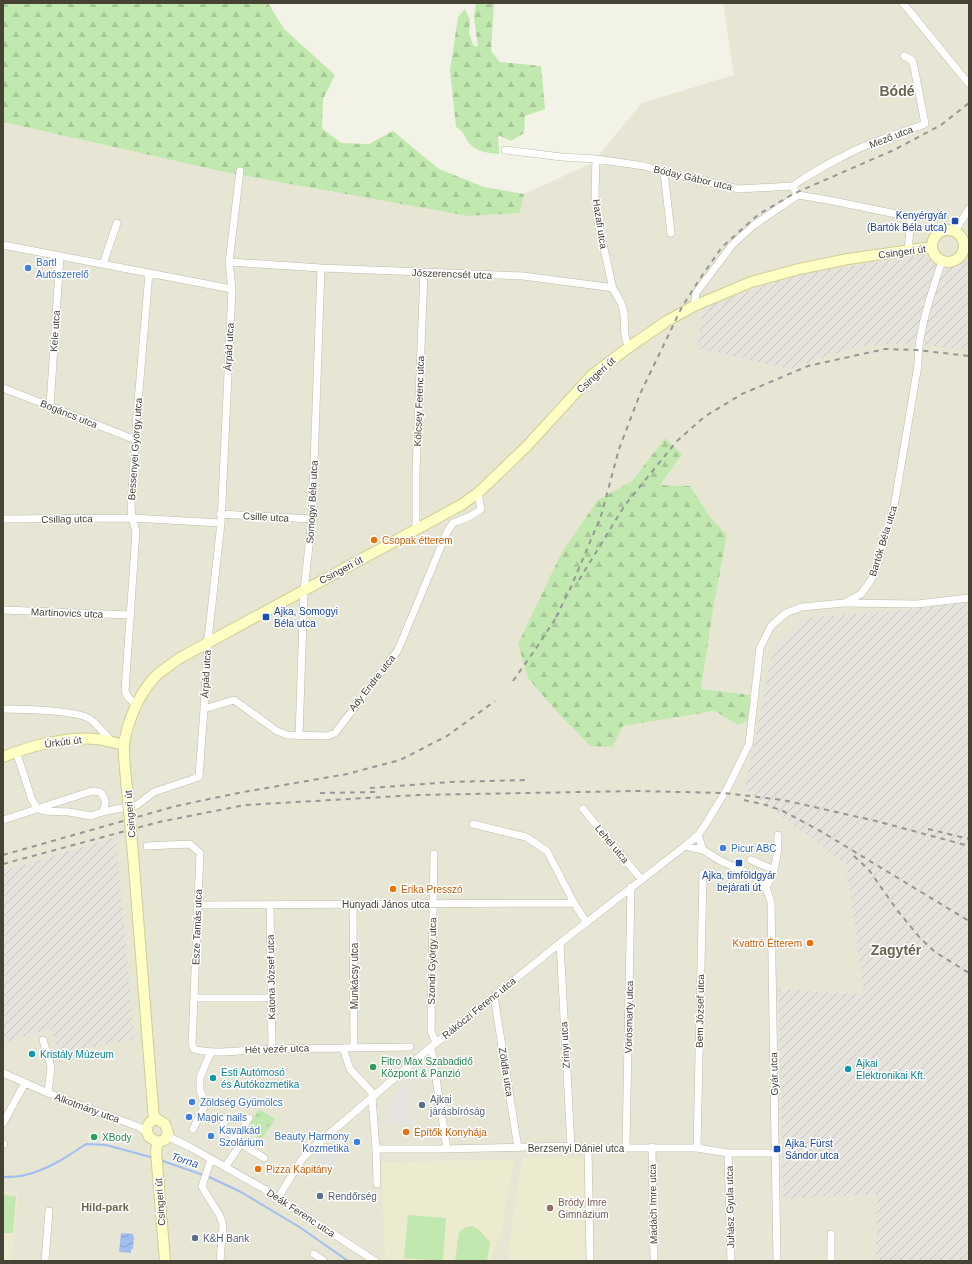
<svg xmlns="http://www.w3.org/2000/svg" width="972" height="1264" viewBox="0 0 972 1264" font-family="Arial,sans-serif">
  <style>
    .residential { fill: #e7e5d4; fill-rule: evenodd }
    .industrial { fill: url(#industrial-furrows) }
    .education { fill: #ecebd0 }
    .grass { fill: url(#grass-tufts) }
    .forest { fill: url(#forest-firs) }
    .pitch { fill: #c1e8ae }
    .parking { fill: #e4e3de }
    .water { fill: url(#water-waves) }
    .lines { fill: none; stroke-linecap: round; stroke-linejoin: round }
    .stream { stroke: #a2bef1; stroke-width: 2 }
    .minor-casing { stroke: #bfbca9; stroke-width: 8 }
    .secondary-casing { stroke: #d1ce94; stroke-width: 12 }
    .minor { stroke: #fff; stroke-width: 7 }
    .secondary { stroke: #fffec4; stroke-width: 10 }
    .rail { stroke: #969696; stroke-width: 2; stroke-dasharray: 5 5; stroke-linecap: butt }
    .secondary-bridge-casing { stroke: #d1ce94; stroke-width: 12; stroke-linecap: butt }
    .secondary-bridge { stroke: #fffec4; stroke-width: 10 }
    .transit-dot { fill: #1a4fb4; stroke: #fff; stroke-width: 1.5 }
    .shop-dot { fill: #3f7fe0; stroke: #fff; stroke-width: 1.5 }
    .food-dot { fill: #e8710a; stroke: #fff; stroke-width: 1.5 }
    .culture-dot { fill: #0f9aa8; stroke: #fff; stroke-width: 1.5 }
    .leisure-dot { fill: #2e9e5b; stroke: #fff; stroke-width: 1.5 }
    .service-dot { fill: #5c6f8a; stroke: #fff; stroke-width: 1.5 }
    .education-dot { fill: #8d6e63; stroke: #fff; stroke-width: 1.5 }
    .labels { text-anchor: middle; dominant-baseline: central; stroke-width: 3; stroke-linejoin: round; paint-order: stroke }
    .street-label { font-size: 10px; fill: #464335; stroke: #fff }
    .transit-label { font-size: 10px; fill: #164399; stroke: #fff; text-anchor: start }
    .shop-label { font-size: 10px; fill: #366cbe; stroke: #fff; text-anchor: start }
    .food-label { font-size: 10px; fill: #c56008; stroke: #fff; text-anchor: start }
    .culture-label { font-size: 10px; fill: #0d838f; stroke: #fff; text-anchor: start }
    .leisure-label { font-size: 10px; fill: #27864d; stroke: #fff; text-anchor: start }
    .service-label { font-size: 10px; fill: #4e5e75; stroke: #fff; text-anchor: start }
    .education-label { font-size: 10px; fill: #785e54; stroke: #fff; text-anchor: start }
    .water-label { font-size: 11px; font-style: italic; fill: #2e5cb2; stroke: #fff }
    .neighbourhood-label { font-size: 11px; font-weight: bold; fill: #69644c; stroke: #fff }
    .district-label { font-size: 14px; font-weight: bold; fill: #69644c; stroke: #fff }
  </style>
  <defs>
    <pattern id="industrial-furrows" width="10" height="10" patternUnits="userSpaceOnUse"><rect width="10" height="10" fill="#e5e3db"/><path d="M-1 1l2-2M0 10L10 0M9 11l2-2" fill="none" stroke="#c6c4bd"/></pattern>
    <pattern id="grass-tufts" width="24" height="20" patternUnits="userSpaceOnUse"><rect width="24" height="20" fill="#c1e8ae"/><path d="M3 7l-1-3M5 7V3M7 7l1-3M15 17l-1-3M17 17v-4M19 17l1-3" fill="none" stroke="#a7c896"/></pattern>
    <pattern id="forest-firs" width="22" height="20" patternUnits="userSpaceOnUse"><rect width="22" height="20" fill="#c1e8ae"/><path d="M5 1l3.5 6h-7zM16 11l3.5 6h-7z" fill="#a7c896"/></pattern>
    <pattern id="water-waves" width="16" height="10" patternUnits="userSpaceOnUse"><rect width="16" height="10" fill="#a2bef1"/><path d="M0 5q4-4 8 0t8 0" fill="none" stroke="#869cc4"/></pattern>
  </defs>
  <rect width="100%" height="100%" fill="#f3f2e6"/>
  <path class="residential" d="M723,3H969V600L904,610L746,789L847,864L865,994L778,989L783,1198L878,1194L876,1261H3V122L229,173L468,216L520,213L524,194L592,163L642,103L734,75ZM665,438L660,485L690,486L710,517L727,535L714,604L701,689L751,695L748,720L738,725L715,711L623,726L590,746L557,712L528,678L598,500L632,481Z"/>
  <path class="industrial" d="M923,255L969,260V350L911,343L859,346L789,369L697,348L703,307L793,275Z
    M969,600V1261H876L877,1194L783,1199L778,989L864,994L846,864L745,789L773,649L805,618L904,610Z
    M116,837L134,1039L59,1053L51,1028L3,1043V871Z"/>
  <path class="education" d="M522,1158H585V1261H513L507,1257Z
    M514,1159L501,1234L491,1259L500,1261H387L385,1260L381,1163Z
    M3,1191L18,1194L12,1261H3Z"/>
  <path class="grass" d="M259,1109L275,1119L262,1139L246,1130Z"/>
  <path class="forest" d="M3,3H268L284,29L335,75L323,99L322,128L341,143L369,144L393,131L439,169L484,187L524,194L520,213L468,216L229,173L3,122Z
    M476,3H494L491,51L500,62L541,66L545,109L525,116L524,133L511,141L498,135L499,154C489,153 477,152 470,144C463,137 466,132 456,127L450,70L458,17L465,9L470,20L469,33L473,45L478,47L474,18Z
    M665,438L682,454L660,485L690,486L710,517L727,535L714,604L701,689L751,695L748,720L738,725L715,711L623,726L612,747L590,746L557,712L528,678L518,644L562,552L598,500L632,481Z"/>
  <path class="pitch" d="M3,1195L16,1196L13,1233H3Z
    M408,1215L446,1218L443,1261L404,1258Z
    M472,1226L478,1229L490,1242L487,1261H455L459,1232L464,1228Z"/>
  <path class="parking" d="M410,1079V1116L413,1117V1126H385L387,1105Z
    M341,1131L347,1144L328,1174L324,1171L319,1179L308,1172L322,1149L328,1152Z"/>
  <path class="water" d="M121,1233L133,1234V1236H134L133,1249H131V1253L119,1252Z"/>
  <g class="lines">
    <path class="stream" d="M160,1160L203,1175
      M207,1176L241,1192L301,1228L348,1261
      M3,1177C10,1177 18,1177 25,1175C47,1170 67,1157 86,1144L106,1145L154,1158"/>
    <g class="minor-casing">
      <path id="minor" d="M903,3L969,84
        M505,150L562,157L596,159L644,166L664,172L739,189L792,186L798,195L828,200L911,217L908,252
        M596,159L595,194L599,226L613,289
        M664,172L671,233
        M792,186C808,176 823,166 840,158C867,143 897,134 925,124L914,67L912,60L904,56
        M954,231L956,229L969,209
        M3,245L232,289
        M229,262L321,268L523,276L607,287L613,289C618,297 624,306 624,315C625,327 623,336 629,347
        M103,264L117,223
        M694,306L696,293L732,245L754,225L798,195
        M3,388L136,440
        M50,406L60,256
        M220,514L312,519
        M3,519L132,518L221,523
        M416,529V471L424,273
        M846,603L917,604L969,598
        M3,610L131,615
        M136,705L128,697L125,691L136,531L132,518L131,506L137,414L149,273
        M3,709C21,709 76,710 90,719C98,725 105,735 112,742
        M204,709L234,700L277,731L287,735L327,736L335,733L398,650L447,532L453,523C464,519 473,516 481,509L478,493
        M299,736L304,590L312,519L321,268
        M16,751L32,800L37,808L44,811L69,812L91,816L102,812L137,805L154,792L199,777L204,709L208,639L221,523L232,289L229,262L240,171
        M583,809L641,879
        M3,820L92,791L100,792C106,799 107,803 102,812
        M473,824L526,837L547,851L574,903
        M698,835L703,850L721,861L750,874L758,880L766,888L771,902L777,1261
        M147,846L190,844L200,853L192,1044L194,1049C213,1055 239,1050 259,1050C287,1048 315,1048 343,1048L350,1069L375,1096
        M685,846L703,850
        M434,854L431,1031L436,1043
        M751,860L774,870
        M766,888C776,868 778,857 778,835
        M353,904L354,1048
        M198,905L574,903L587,923
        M270,905L272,1049
        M560,943L571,1146
        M494,996L518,1148
        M194,998H271
        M43,1040L51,1067L48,1093
        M431,1047L447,1149
        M343,1048L410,1047
        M3,1073L48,1093L139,1127L147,1132
        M372,1098L376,1149
        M3,1123L25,1083
        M193,1129L205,1105L204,1100L200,1091V1077L211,1052
        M167,1136L190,1147L264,1189L375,1261
        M3,1144H4
        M241,1144L264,1158
        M626,1147L631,887
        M652,1147L654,1261
        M588,1148L590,1261
        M697,1148L703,874
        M728,1153L731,1261
        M211,1159L202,1186L205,1192L220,1216L223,1225L220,1261
        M225,1167L241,1144L222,1126L227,1119L249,1118L236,1140
        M377,1184L376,1149H442L571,1146L588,1148H697L728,1153H775
        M278,1198L302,1159L315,1146L431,1047L560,943L685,846L698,835L707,822L727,789L749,744L760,648L771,626L786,613L802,607L844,603L861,594L871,580L878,562L894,507L918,365C917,334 932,291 942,261
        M831,1234V1261
        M314,1254L324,1261
        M45,1261L49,1211"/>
    </g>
    <g class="secondary-casing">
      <path id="secondary" d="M932 246a16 16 0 1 1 32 0a16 16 0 1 1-32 0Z
        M3,757C29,746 69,736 97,739C106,740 115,743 124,745
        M128,800C127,784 123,759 124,745C127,721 141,689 158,674C165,668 172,664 178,659L461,505L478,493L527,446L591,376L629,347L667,321L694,306L751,282L799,269L848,259L932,247
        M133,854L154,1120
        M157,1119L165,1124L168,1133L165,1140L158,1142L149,1137C145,1129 147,1121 157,1119Z
        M158,1142L156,1151L165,1261"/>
    </g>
    <use href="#minor" class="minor"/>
    <use href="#secondary" class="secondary"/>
    <path class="rail" d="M579,580L625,505L676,442L704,417L742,394L808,366L885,349L917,350L969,356
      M556,617L571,587L601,516L619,449L640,394L682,307L699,280L722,247L759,214L795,193L894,150L941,125L969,103
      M513,681L537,647L559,613
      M370,788L450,782L526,780
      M320,793L376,792
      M744,800L766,805L783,811L822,832L969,921
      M928,829L969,839
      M3,855L176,806L238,793L347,774L400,760L447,736L495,701
      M854,856L869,870L897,910L920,938L935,952L969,973
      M3,864L159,822L245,805L418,795L636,791L724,793L783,800L876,821L969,846"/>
    <g class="secondary-bridge-casing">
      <path id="secondary-bridge" d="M128,800L133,854"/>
    </g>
    <use href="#secondary-bridge" class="secondary-bridge"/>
  </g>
  <g class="transit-dot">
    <rect x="951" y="217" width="8" height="8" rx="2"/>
    <rect x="262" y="613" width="8" height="8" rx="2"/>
    <rect x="735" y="859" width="8" height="8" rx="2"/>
    <rect x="773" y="1145" width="8" height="8" rx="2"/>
  </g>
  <g class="shop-dot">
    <circle cx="28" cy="268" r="4"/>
    <circle cx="723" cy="848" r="4"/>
    <circle cx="192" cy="1102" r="4"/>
    <circle cx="189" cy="1117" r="4"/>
    <circle cx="211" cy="1136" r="4"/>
    <circle cx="357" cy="1142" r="4"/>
  </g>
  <g class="food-dot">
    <circle cx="374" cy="540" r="4"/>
    <circle cx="393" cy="889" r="4"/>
    <circle cx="810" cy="943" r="4"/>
    <circle cx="406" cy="1132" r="4"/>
    <circle cx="258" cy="1169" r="4"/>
  </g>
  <g class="culture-dot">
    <circle cx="32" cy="1054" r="4"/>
    <circle cx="848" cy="1069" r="4"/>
    <circle cx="213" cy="1078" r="4"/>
  </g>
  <g class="leisure-dot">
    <circle cx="373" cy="1067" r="4"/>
    <circle cx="94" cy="1137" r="4"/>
  </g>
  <g class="service-dot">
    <circle cx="422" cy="1105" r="4"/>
    <circle cx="320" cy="1196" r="4"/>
    <circle cx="195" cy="1238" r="4"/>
  </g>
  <circle class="education-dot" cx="550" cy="1208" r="4"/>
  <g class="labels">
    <g class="street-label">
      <text transform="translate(891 137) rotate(-21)">Mező utca</text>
      <text transform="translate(693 178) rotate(13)">Bóday Gábor utca</text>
      <text transform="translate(600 224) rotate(81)">Hazafi utca</text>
      <text transform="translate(902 252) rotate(-8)">Csingeri út</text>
      <text transform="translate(452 274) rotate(2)">Jószerencsét utca</text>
      <text transform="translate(55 331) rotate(-86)">Kele utca</text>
      <text transform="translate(229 347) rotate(-87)">Árpád utca</text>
      <text transform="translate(596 375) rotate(-42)">Csingeri út</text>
      <text transform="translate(419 401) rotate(-88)">Kölcsey Ferenc utca</text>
      <text transform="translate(69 414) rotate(22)">Bogáncs utca</text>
      <text transform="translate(135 449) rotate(-86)">Bessenyei György utca</text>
      <text transform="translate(312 502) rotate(-87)">Somogyi Béla utca</text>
      <text transform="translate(266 517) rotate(3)">Csille utca</text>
      <text transform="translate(67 519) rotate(-1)">Csillag utca</text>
      <text transform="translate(883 541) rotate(-73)">Bartók Béla utca</text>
      <text transform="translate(341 570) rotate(-28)">Csingeri út</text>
      <text transform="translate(67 613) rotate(2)">Martinovics utca</text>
      <text transform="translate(206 674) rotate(-87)">Árpád utca</text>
      <text transform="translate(372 683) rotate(-52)">Ady Endre utca</text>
      <text transform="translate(63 742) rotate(-7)">Úrkúti út</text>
      <text transform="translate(130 814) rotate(-95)">Csingeri út</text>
      <text transform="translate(612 844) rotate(50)">Lehel utca</text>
      <text x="386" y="904">Hunyadi János utca</text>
      <text transform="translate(197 927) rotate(-88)">Esze Tamás utca</text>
      <text transform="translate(432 961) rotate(-89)">Szondi György utca</text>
      <text transform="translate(354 976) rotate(-90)">Munkácsy utca</text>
      <text transform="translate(271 977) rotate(-91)">Katona József utca</text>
      <text transform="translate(479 1008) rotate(-39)">Rákóczi Ferenc utca</text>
      <text transform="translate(700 1011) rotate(-89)">Bem József utca</text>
      <text transform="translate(629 1017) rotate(-89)">Vörösmarty utca</text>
      <text transform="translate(565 1045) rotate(-93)">Zrínyi utca</text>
      <text transform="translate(277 1049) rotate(-2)">Hét vezér utca</text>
      <text transform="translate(506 1072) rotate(81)">Zöldfa utca</text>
      <text transform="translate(774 1074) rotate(-91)">Gyár utca</text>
      <text transform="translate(87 1108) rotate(20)">Alkotmány utca</text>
      <text x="576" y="1148">Berzsenyi Dániel utca</text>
      <text transform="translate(160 1202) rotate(-94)">Csingeri út</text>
      <text transform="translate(653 1204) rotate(-91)">Madách Imre utca</text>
      <text transform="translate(730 1207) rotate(-91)">Juhász Gyula utca</text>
      <text transform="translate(301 1213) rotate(33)">Deák Ferenc utca</text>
    </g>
    <g class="transit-label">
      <text x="947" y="215" text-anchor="end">Kenyérgyár<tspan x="947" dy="12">(Bartók Béla utca)</tspan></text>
      <text x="274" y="611">Ajka, Somogyi<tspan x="274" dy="12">Béla utca</tspan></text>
      <text x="739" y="875" text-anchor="middle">Ajka, timföldgyár<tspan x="739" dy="12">bejárati út</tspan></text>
      <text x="785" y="1143">Ajka, Fürst<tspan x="785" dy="12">Sándor utca</tspan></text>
    </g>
    <g class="shop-label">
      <text x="36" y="262">Bartl<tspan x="36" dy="12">Autószerelő</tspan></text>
      <text x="731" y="848">Picur ABC</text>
      <text x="200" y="1102">Zöldség Gyümölcs</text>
      <text x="197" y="1117">Magic nails</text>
      <text x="219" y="1130">Kavalkád<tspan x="219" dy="12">Szolárium</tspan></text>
      <text x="349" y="1136" text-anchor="end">Beauty Harmony<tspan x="349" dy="12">Kozmetika</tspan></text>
    </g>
    <g class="food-label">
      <text x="382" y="540">Csopak étterem</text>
      <text x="401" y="889">Erika Presszó</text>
      <text x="802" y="943" text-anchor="end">Kvattró Étterem</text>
      <text x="414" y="1132">Építők Konyhája</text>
      <text x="266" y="1169">Pizza Kapitány</text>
    </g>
    <g class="culture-label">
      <text x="40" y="1054">Kristály Múzeum</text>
      <text x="856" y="1063">Ajkai<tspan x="856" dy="12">Elektronikai Kft.</tspan></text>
      <text x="221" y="1072">Esti Autómosó<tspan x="221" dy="12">és Autókozmetika</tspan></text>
    </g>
    <g class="leisure-label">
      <text x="381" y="1061">Fitro Max Szabadidő<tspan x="381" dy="12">Központ &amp; Panzió</tspan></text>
      <text x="102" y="1137">XBody</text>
    </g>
    <g class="service-label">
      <text x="430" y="1099">Ajkai<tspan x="430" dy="12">járásbíróság</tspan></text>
      <text x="328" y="1196">Rendőrség</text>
      <text x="203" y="1238">K&amp;H Bank</text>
    </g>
    <g class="education-label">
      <text x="558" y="1202">Bródy Imre<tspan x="558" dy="12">Gimnázium</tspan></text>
    </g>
    <g class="water-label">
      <text transform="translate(185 1160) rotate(18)">Torna</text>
    </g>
    <g class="neighbourhood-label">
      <text x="105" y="1207">Hild-park</text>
    </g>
    <g class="district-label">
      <text x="897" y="91">Bódé</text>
      <text x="896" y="950">Zagytér</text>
    </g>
  </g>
  <rect width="972" height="1264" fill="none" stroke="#464335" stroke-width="8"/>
</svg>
